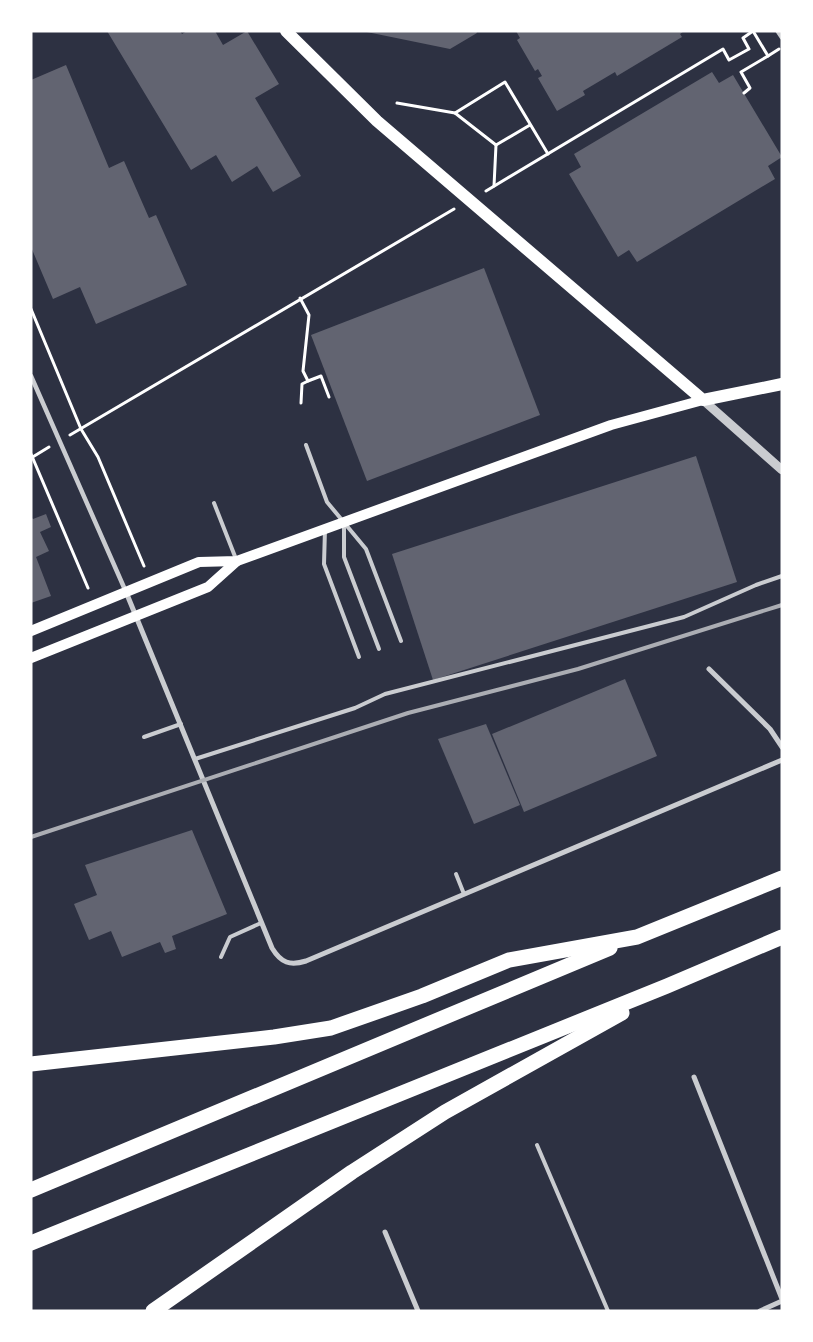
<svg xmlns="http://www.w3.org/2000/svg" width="813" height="1342" font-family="Literata,serif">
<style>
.building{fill:#626471}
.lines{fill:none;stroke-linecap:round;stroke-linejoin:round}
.path{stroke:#fff;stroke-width:3}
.service{stroke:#caccd0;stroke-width:4}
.pedestrian{stroke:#caccd0;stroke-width:4.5}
.minor{stroke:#caccd0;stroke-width:5}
.tertiary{stroke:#caccd0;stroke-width:9}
.secondary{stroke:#fff;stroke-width:10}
.primary{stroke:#fff;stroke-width:12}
.motorway{stroke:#fff;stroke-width:15}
.rail{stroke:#abadb3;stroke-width:4}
</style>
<rect width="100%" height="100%" fill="#2d3142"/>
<g class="building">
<polygon points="107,31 180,31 182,34 187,31 215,31 223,45 247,31 279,84 255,98 301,176 273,192 257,166 232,182 216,155 191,170"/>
<polygon points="362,31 476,31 477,33 450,49"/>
<polygon points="516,31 684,31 680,34 682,37 617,76 615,72 583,91 585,95 557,111 538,78 542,76 538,69 535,71 517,40 520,38"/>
<polygon points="66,65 109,168 124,161 149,218 156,215 187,285 96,324 80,287 53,299 31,247 31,80"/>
<polygon points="712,72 719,83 733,75 782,157 768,166 775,179 637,262 629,250 618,257 569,174 581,167 574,154"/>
<polygon points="484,268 540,415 367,481 311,335"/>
<polygon points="696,456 737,582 433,680 392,554"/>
<polygon points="46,514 51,527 40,532 49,551 36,557 51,596 31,603 31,517 33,519"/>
<polygon points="625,679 657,756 524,812 492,734"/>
<polygon points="486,724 520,805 474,824 438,739"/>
<polygon points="192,830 227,914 172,936 176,949 165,953 160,942 122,957 111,931 89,940 74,904 97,895 85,865"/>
</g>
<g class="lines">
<g class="path">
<polyline points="744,93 750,88 741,72 768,56"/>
<polyline points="397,103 455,113 505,82 548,154"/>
<polyline points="455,113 496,145 530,125"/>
<polyline points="494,186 496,145"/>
<polyline points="486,191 723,49 729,60 749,49 743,38 753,31 768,56 779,49"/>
<polyline points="300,298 309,315 303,371 308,381 321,376 329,397"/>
<polyline points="31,309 81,429 98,457 144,566"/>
<polyline points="301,403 302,384 308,381"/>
<polyline points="70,435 454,209"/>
<polyline points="31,454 88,588"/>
<polyline points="31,458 49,447"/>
</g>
<g class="service">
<polyline points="306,445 327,502 366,549 401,641"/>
<polyline points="214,503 236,559"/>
<polyline points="344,523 344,557 379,649"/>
<polyline points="325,529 324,564 359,657"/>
<polyline points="144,737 181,724"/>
<polyline points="195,759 355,708 385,694 684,617 756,585 782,576"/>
<polyline points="456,874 464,894"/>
<polyline points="221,957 230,937 261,923"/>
<polyline points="537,1145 608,1311"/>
</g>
<polyline class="pedestrian" points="31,376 126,592"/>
<g class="minor">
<polyline points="778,31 782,37"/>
<path d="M 126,592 L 272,948 C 281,963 290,966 306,961 L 782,760"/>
<polyline points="709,669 770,729 782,747"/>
<polyline points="694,1077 782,1299"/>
<polyline points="385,1232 418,1311"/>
<polyline points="760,1311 782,1301"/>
</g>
<polyline class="tertiary" points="703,400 782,470"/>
<g class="secondary">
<polyline points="31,631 199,562 237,561 611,425 703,400"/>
<polyline points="31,658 208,587 237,561"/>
</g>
<polyline class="primary" points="286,31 377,121 703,400 782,384"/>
<g class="motorway">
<polyline points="31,1064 274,1037 331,1028 422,996 509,960 637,937 782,878"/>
<polyline points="31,1190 610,948"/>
<polyline points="31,1243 667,986 782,937"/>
<polyline points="153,1311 352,1172 445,1112 622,1013"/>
</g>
<polyline class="rail" points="31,837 408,713 578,669 782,605"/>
</g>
<rect width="813" height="1342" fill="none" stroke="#ffffff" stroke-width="65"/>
</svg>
